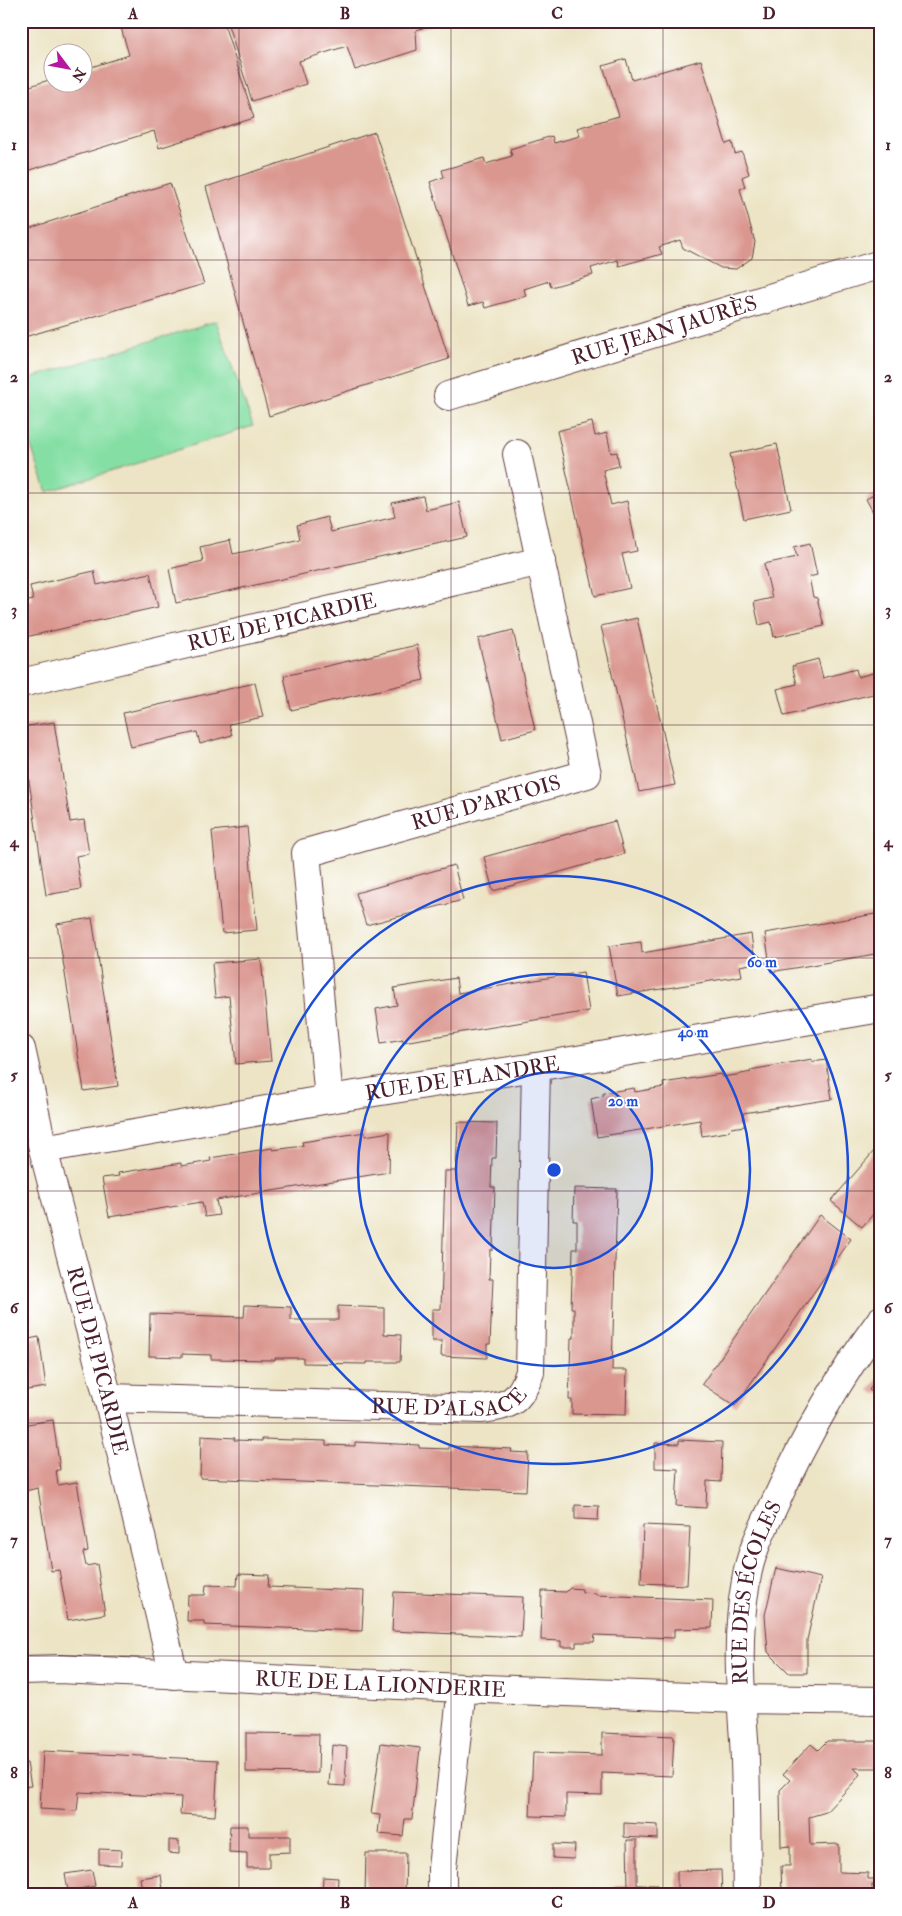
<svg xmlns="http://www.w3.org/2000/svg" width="902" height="1916" font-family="'IM FELL Double Pica',serif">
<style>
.green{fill:#85dfa4;stroke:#687f68}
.building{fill:#da9790}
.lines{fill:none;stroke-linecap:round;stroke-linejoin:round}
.minor-casing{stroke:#623d42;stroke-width:30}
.minor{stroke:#fff;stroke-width:28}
.grid{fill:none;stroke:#4a1f2b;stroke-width:1;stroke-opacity:0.55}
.ring{fill:none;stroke:#1d4ed8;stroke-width:2.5}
.labels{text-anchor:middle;stroke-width:4;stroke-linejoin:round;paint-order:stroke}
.street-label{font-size:21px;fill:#4a1f2b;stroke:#fff}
.centre{fill:#1d4ed8;stroke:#fff;stroke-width:2.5}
.ring-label{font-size:15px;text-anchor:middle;font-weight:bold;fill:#1d4ed8;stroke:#fff;stroke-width:4;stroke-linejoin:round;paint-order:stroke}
.neatline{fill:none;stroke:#4a1f2b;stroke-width:2}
.grid-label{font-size:16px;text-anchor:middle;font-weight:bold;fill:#4a1f2b}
</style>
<rect width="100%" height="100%" fill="#fff"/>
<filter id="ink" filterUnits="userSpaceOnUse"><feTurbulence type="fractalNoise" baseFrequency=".02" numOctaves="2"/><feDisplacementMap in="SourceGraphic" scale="10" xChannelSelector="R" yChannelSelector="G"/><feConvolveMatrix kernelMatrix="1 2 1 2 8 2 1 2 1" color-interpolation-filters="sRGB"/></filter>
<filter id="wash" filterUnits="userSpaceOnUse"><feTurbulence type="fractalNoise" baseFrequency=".0096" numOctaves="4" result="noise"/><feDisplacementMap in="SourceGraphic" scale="20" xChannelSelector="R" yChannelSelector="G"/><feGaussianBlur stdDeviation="1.12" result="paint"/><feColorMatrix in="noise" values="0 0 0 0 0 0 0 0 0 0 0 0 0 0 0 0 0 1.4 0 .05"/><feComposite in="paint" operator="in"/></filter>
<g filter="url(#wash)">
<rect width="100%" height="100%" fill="#ece4c4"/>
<polygon class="green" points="216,321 253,426 47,492 21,418 21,381"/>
<g id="blocks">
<g class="building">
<polygon points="119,21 223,21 254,118 159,148 154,131 21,173 21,89 52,79 52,82 82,82 82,70 129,55"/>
<polygon points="231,21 442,21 442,22 416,30 417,50 355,70 347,46 299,61 306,84 252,101 227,22"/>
<polygon points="626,59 632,80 701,60 726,144 732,142 735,154 742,152 749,174 742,177 745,187 740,189 755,242 752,258 736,269 721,268 683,248 680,240 659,247 662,254 619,266 618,260 591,268 593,275 551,287 549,281 524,289 526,296 485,308 483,302 468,306 430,182 444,177 442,170 484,158 486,164 512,156 510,149 552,136 554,143 580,136 577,128 619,116 603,66"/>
<polygon points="375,132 449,359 269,416 206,187"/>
<polygon points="170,183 204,284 21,338 21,231"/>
<polygon points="592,422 595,436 607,433 611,453 617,452 619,466 603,470 611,505 627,501 637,551 622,554 630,588 595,596 557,431"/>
<polygon points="777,444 791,509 744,519 730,454"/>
<polygon points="881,491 881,527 866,499"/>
<polygon points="423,496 426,510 459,502 467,537 176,603 169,569 203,561 200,547 230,540 233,554 267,547 300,539 297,525 327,517 331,532 395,517 392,503"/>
<polygon points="810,543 817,575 809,577 813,597 817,598 824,626 774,637 771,622 759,625 754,602 772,598 764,564 797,557 794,547"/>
<polygon points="94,571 97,585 150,573 158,607 21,638 21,603 33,600 30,586"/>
<polygon points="637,618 675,785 639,792 601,626"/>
<polygon points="513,630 535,730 502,739 478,639"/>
<polygon points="417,645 424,680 291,710 284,676"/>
<polygon points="818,659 823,678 856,669 858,677 880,671 881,692 784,716 777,689 797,684 792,666"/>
<polygon points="255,683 263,717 229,724 232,735 200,744 197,732 131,747 123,713"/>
<polygon points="54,722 70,822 84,820 89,854 76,856 81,889 46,895 21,727"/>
<polygon points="615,821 624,854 493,891 484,857"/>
<polygon points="247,827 257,930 222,933 212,831"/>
<polygon points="454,865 463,900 366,925 356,893"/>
<polygon points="881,913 881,953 771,972 765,933"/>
<polygon points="92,918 118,1086 84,1091 57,924"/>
<polygon points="751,934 755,963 740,966 742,976 618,996 609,946 641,942 642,953"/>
<polygon points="261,959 271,1061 236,1064 229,996 215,998 212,963"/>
<polygon points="583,972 589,1011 403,1042 403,1039 381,1043 376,1009 397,1005 394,988 456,978 458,993"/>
<polygon points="812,1059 812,1062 826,1060 832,1099 743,1113 745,1126 731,1128 727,1132 702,1136 700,1120 597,1137 591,1099 603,1096 603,1093 634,1088 635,1092 664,1087 663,1083 721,1074 722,1077 736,1075 751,1072 750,1070"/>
<polygon points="458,1122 497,1123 496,1158 492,1158 491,1187 495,1187 493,1250 490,1250 489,1279 493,1279 490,1344 487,1344 487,1358 441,1356 442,1341 432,1341 432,1309 441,1309 445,1171 456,1171"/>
<polygon points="365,1132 365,1136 390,1132 389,1172 216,1200 219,1215 205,1217 202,1202 109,1217 102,1178 119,1176 118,1173 181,1163 181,1166 211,1161 210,1158 272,1148 273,1150 303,1146 302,1142"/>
<polygon points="881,1143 881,1205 862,1227 831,1201"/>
<polygon points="574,1188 617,1189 612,1370 627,1370 626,1415 572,1414 572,1400 569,1400 571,1338 574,1338 574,1308 571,1308 573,1249 577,1249 577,1221 573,1221"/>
<polygon points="820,1215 851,1239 735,1406 702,1384"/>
<polygon points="21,1272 30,1323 27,1324 29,1339 39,1337 46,1387 21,1391"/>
<polygon points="245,1305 291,1307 291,1320 338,1320 338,1306 384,1308 384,1334 401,1335 400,1362 367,1362 367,1364 303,1363 303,1358 275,1358 275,1360 211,1359 211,1355 182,1354 182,1357 149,1356 150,1314 244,1317"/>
<polygon points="881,1374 881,1394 875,1394 869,1390"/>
<polygon points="53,1420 60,1470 56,1470 58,1485 77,1482 88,1551 83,1552 86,1566 97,1564 105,1614 68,1620 59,1570 51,1571 38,1488 25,1491 21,1467 21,1425"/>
<polygon points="201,1436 235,1438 234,1440 262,1441 262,1439 326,1441 326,1445 355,1446 355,1442 419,1445 419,1448 449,1449 449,1446 512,1449 511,1452 528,1453 526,1491 200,1478"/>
<polygon points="679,1440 722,1442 721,1482 707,1481 706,1508 676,1506 678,1469 655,1468 655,1443 679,1444"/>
<polygon points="575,1505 599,1506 598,1520 575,1519"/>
<polygon points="643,1525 690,1527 687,1585 641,1583"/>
<polygon points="776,1568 821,1578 807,1640 807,1673 789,1673 768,1652 765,1615"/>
<polygon points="238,1574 269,1575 268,1587 364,1591 362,1631 204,1625 204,1621 187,1621 188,1595 205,1595 206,1585 237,1586"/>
<polygon points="570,1588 582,1589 582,1592 596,1593 596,1595 713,1600 712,1628 674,1629 674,1638 595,1635 594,1642 576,1642 576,1647 561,1647 561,1641 541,1640 542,1591 566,1592"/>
<polygon points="394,1592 523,1597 521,1637 392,1631"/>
<polygon points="246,1733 319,1734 318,1773 246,1772"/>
<polygon points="602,1733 674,1736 672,1776 602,1773 602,1795 566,1794 566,1817 530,1816 533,1753 602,1755"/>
<polygon points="827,1741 881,1741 881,1775 878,1775 878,1768 854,1768 860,1774 855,1781 826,1812 809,1817 810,1845 839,1844 839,1872 868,1873 868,1879 881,1879 881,1885 872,1885 872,1895 782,1895 781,1866 790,1866 790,1846 781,1847 780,1790 790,1780 783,1774 811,1744 818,1750"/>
<polygon points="381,1743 420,1748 412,1819 405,1819 403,1836 378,1834 380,1815 371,1814"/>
<polygon points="332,1745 347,1747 345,1786 329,1785"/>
<polygon points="43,1751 218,1760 215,1816 180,1814 181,1797 79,1792 77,1811 40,1809"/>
<polygon points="21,1763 27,1763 31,1786 21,1787"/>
<polygon points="624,1823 658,1825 658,1839 624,1837"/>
<polygon points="230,1826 248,1826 248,1836 290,1836 290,1852 269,1853 269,1868 247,1868 247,1853 229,1852"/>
<polygon points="169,1840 179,1841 179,1854 169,1853"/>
<polygon points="627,1840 637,1840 637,1885 657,1885 657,1895 615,1895 615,1885 628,1885"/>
<polygon points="553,1844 575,1845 574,1859 553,1858"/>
<polygon points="99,1849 122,1850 121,1865 99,1864"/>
<polygon points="366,1853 406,1853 405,1895 365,1895"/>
<polygon points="92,1870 95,1886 68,1891 65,1874"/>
<polygon points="721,1870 722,1895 677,1895 677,1871"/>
<polygon points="161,1875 163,1890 143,1894 140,1878"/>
<polygon points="323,1877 338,1878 337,1895 322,1895"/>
</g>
</g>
</g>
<g filter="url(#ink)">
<use href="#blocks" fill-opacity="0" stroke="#623d42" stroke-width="1"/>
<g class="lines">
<g class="minor-casing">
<g id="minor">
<path id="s1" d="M 448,396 L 881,264"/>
<path id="s2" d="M 21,683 L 541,561"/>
<path id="s3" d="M 21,1049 L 43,1149 L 108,1398 L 174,1675"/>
<path id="s4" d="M 329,1099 L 306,853 L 587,774 L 517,454"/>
<path id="s5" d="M 43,1149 L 329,1099 L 536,1067 L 881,1008"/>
<path id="s6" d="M 108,1398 L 481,1409 C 511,1406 520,1401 530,1372 L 536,1067"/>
<path id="s7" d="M 21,1670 L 59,1669 L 462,1688 L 740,1699 L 881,1701"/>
<polyline points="442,1895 442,1868 462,1688"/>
<path id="s8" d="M 747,1895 C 746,1843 747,1791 744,1739 C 740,1686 736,1635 746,1581 C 750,1553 763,1528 775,1503 C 804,1439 839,1377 881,1320"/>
</g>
</g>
<use href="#minor" class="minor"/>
</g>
</g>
<path class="grid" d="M 239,21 L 239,1895M 451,21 L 451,1895M 663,21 L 663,1895M 21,260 L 881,260M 21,493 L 881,493M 21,725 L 881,725M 21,958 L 881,958M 21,1191 L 881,1191M 21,1423 L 881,1423M 21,1656 L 881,1656"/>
<circle cx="554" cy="1170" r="98" fill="#1d4ed8" fill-opacity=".12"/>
<g class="ring">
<circle cx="554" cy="1170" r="98"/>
<circle cx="554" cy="1170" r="196"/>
<circle cx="554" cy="1170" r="294"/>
</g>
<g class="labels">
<g class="street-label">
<text dy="7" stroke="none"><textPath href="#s1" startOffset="226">RUE JEAN JAURÈS</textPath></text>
<text dy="7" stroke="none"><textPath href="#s2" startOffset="268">RUE DE PICARDIE</textPath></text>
<text dy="7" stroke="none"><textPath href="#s4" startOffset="434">RUE D'ARTOIS</textPath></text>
<text dy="7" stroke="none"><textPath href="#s5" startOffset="425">RUE DE FLANDRE</textPath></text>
<text dy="7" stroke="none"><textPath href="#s3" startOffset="321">RUE DE PICARDIE</textPath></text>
<text dy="7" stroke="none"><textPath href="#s6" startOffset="342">RUE D'ALSACE</textPath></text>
<text dy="7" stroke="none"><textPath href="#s8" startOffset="305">RUE DES ÉCOLES</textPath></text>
<text dy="7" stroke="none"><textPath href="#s7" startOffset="360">RUE DE LA LIONDERIE</textPath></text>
</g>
</g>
<circle cx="554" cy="1170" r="8" class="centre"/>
<g class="ring-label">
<text x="762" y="967">60 m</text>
<text x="693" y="1037">40 m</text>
<text x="623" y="1106">20 m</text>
</g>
<rect width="902" height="1916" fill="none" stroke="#fff" stroke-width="55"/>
<g transform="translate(68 68) rotate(122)"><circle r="24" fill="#ffffff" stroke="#b7a5aa"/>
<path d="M0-4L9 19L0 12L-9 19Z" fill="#b5179e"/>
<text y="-8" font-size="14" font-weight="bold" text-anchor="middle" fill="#4a1f2b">N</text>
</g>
<rect x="28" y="28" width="846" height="1860" class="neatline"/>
<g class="grid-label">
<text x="133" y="19">A</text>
<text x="345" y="19">B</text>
<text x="557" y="19">C</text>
<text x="769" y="19">D</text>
<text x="14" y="150">1</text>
<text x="888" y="150">1</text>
<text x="14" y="382">2</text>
<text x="888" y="382">2</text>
<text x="14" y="615">3</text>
<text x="888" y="615">3</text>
<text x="14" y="847">4</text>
<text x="888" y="847">4</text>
<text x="14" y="1080">5</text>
<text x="888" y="1080">5</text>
<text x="14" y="1313">6</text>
<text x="888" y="1313">6</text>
<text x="14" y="1545">7</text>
<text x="888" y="1545">7</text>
<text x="14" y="1778">8</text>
<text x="888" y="1778">8</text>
<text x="133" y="1908">A</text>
<text x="345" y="1908">B</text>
<text x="557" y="1908">C</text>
<text x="769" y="1908">D</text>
</g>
</svg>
